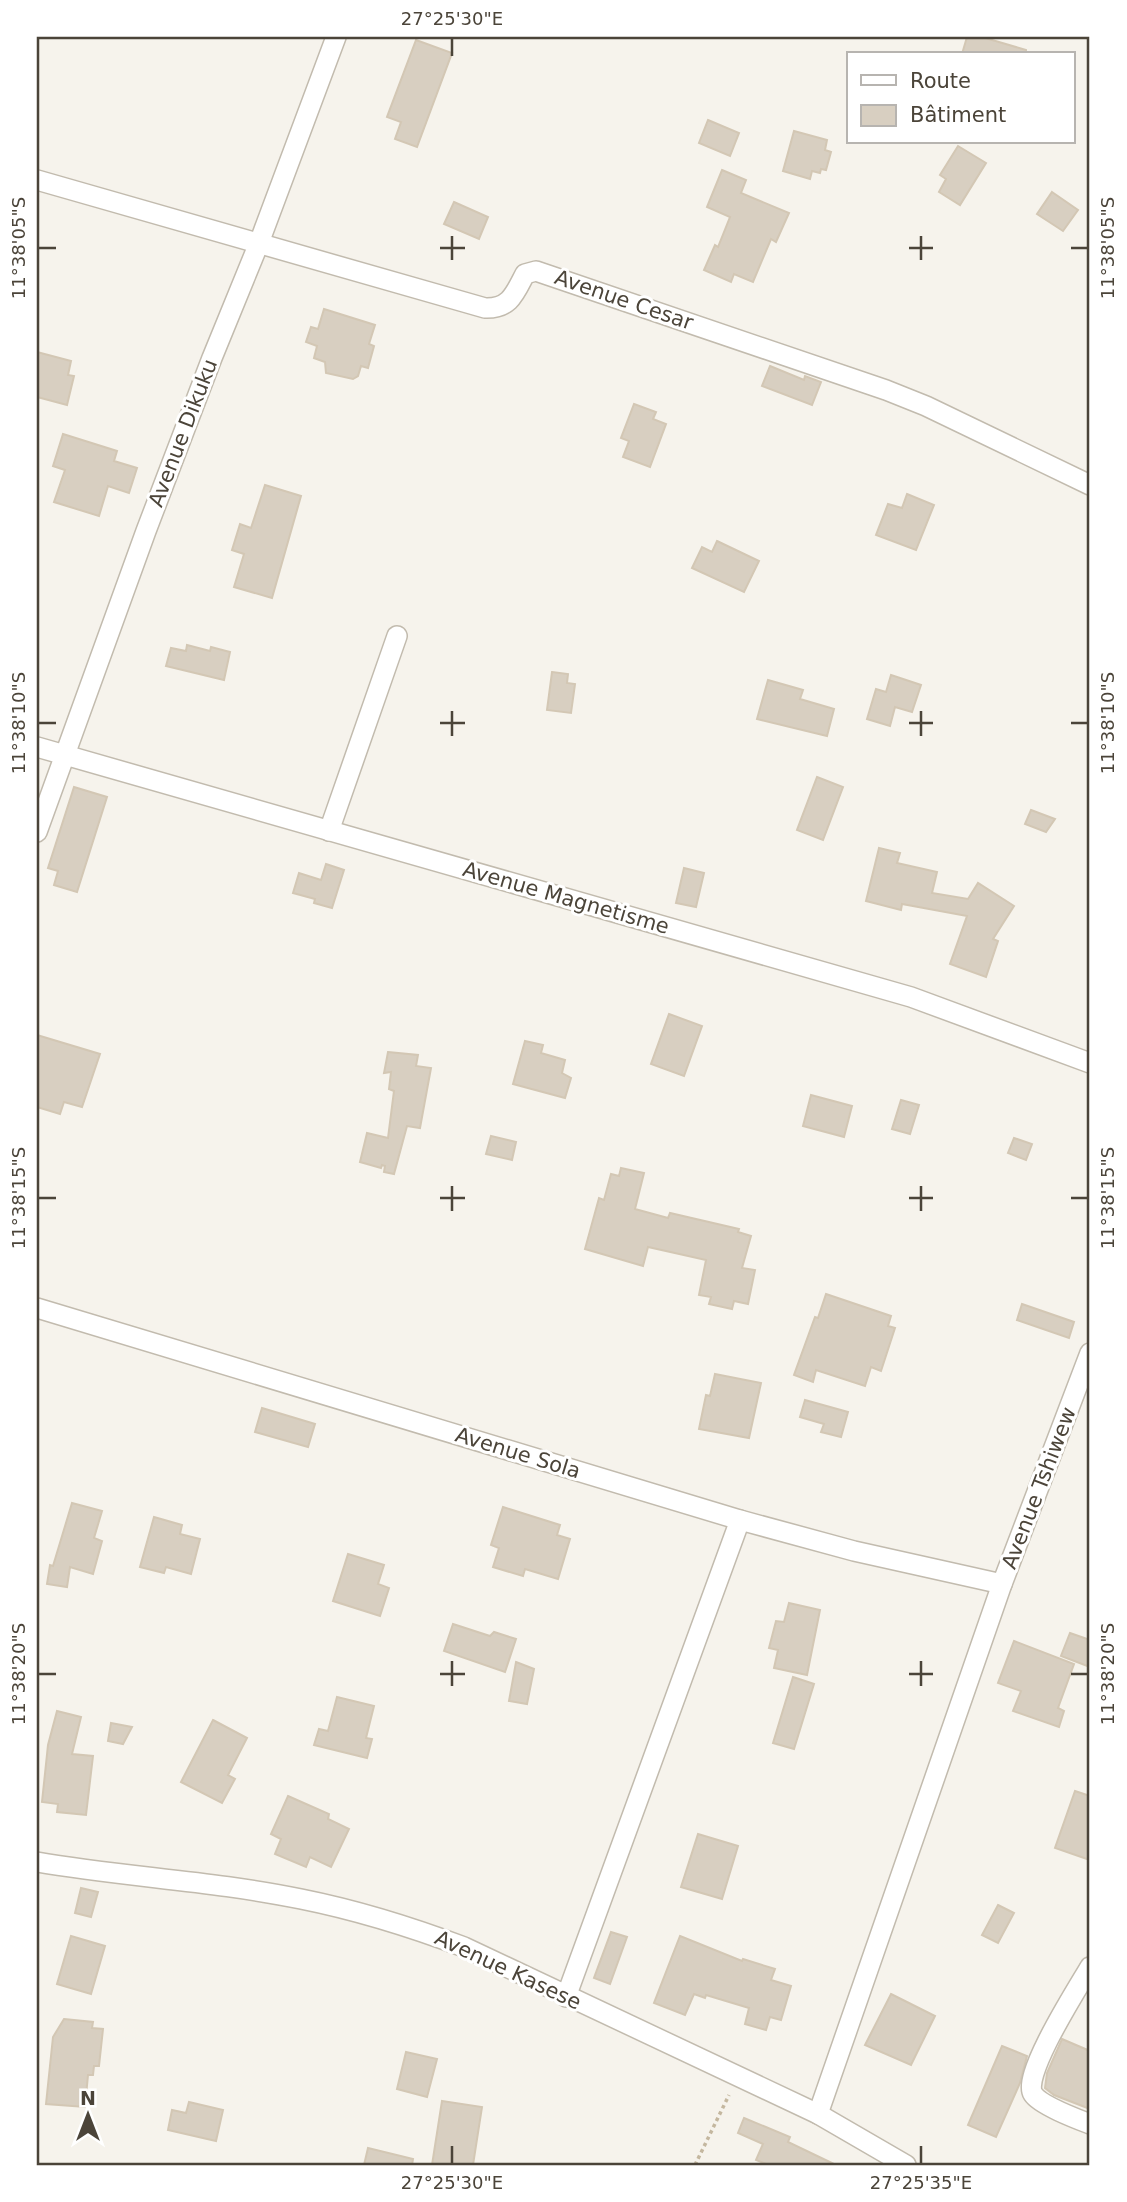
<svg xmlns="http://www.w3.org/2000/svg" width="1127" height="2202" font-family="'DejaVu Sans',sans-serif">
<style>
.building{fill:#d8cfc1;stroke:#d3c7b4;stroke-width:2}
.lines{fill:none;stroke-linecap:round;stroke-linejoin:round}
.street-casing{stroke:#c2bbae;stroke-width:22}
.path{stroke:#c4b79f;stroke-width:3.5;stroke-dasharray:3.5 3.5;stroke-linecap:butt}
.street{stroke:#fff;stroke-width:19}
.ticks{fill:none;stroke:#4b4439;stroke-width:2.5}
.labels{text-anchor:middle;stroke-width:6;stroke-linejoin:round;paint-order:stroke}
.street-label{font-size:21px;fill:#4b4439;stroke:#fff}
.neatline{fill:none;stroke:#4b4439;stroke-width:2.5}
.ticks-label{font-size:18px;text-anchor:middle;fill:#4b4439}
</style>
<rect width="100%" height="100%" fill="#f6f3ec"/>
<g class="building">
<polygon points="967,37 982,37 1026,50 1026,54 962,54"/>
<polygon points="416,40 452,53 417,147 395,139 401,122 387,117"/>
<polygon points="708,120 739,133 730,156 699,143"/>
<polygon points="794,131 827,140 825,150 831,152 826,170 821,169 820,173 812,171 810,179 783,171"/>
<polygon points="958,146 986,163 960,205 939,192 946,179 940,175"/>
<polygon points="722,170 746,180 741,193 789,213 776,242 771,239 753,282 734,274 731,282 704,270 715,245 718,247 730,217 707,207"/>
<polygon points="1052,192 1078,210 1063,231 1037,214"/>
<polygon points="454,202 488,217 479,239 444,224"/>
<polygon points="324,309 375,325 369,344 374,346 368,368 361,366 358,376 353,379 326,373 325,362 314,358 317,346 306,342 311,327 318,329"/>
<polygon points="37,352 71,361 68,375 74,376 67,405 37,397"/>
<polygon points="770,366 804,380 805,376 821,382 812,405 762,386"/>
<polygon points="634,404 656,412 653,419 666,424 650,467 623,457 629,441 621,438"/>
<polygon points="63,434 117,451 114,461 137,468 129,493 108,486 99,516 54,502 65,470 53,466"/>
<polygon points="265,485 301,496 272,598 234,587 244,554 232,550 240,524 251,528"/>
<polygon points="907,494 934,505 916,550 876,535 888,504 902,508"/>
<polygon points="717,541 759,561 744,592 692,568 702,547 712,552"/>
<polygon points="187,645 210,651 211,647 230,652 224,680 166,666 171,648 186,651"/>
<polygon points="552,672 568,674 567,683 575,684 571,713 547,710"/>
<polygon points="891,675 921,685 912,712 895,707 890,726 867,719 876,689 886,692"/>
<polygon points="768,680 803,690 800,699 834,709 827,736 757,719"/>
<polygon points="817,777 843,787 823,840 797,830"/>
<polygon points="74,787 107,797 77,892 54,885 58,871 48,868"/>
<polygon points="1031,810 1055,819 1046,832 1025,824"/>
<polygon points="879,848 900,853 897,863 937,872 932,893 968,899 978,883 1014,906 993,939 998,941 986,977 950,964 967,916 902,904 901,910 866,901"/>
<polygon points="326,864 344,870 332,908 314,903 315,899 293,893 299,873 321,880"/>
<polygon points="684,868 704,873 696,907 676,903"/>
<polygon points="669,1014 702,1026 684,1076 651,1064"/>
<polygon points="37,1035 100,1054 82,1107 64,1102 60,1114 37,1107"/>
<polygon points="525,1041 543,1045 541,1053 565,1060 562,1073 571,1078 565,1098 513,1084"/>
<polygon points="388,1052 418,1055 416,1066 431,1068 420,1128 407,1126 394,1174 384,1172 385,1166 382,1165 381,1168 360,1162 367,1133 388,1138 394,1091 389,1089 391,1072 384,1073"/>
<polygon points="811,1095 852,1106 844,1137 803,1126"/>
<polygon points="901,1100 919,1105 910,1134 892,1129"/>
<polygon points="491,1136 516,1142 512,1160 486,1154"/>
<polygon points="1014,1138 1032,1144 1026,1160 1008,1153"/>
<polygon points="621,1168 644,1173 635,1209 668,1218 670,1213 739,1229 738,1232 751,1236 742,1268 755,1270 748,1304 734,1301 732,1309 709,1304 711,1297 699,1295 706,1260 648,1247 643,1266 585,1249 599,1198 604,1200 611,1174 619,1176"/>
<polygon points="826,1294 891,1316 888,1326 895,1328 881,1371 871,1367 865,1386 816,1370 813,1382 794,1375 815,1317 818,1318"/>
<polygon points="1022,1304 1074,1322 1069,1338 1017,1320"/>
<polygon points="715,1374 761,1383 749,1438 699,1429 706,1395 710,1396"/>
<polygon points="805,1400 848,1412 841,1437 821,1432 824,1424 800,1417"/>
<polygon points="262,1408 315,1424 308,1447 255,1432"/>
<polygon points="72,1503 102,1511 94,1538 102,1541 93,1574 70,1567 67,1587 47,1584 50,1565 53,1566"/>
<polygon points="503,1507 560,1525 557,1535 570,1539 558,1579 525,1569 523,1576 493,1567 499,1548 491,1545"/>
<polygon points="154,1517 182,1525 180,1534 200,1539 191,1574 166,1567 164,1573 140,1567"/>
<polygon points="348,1554 384,1565 378,1584 389,1588 380,1616 333,1601"/>
<polygon points="789,1603 820,1610 807,1675 774,1668 778,1650 769,1648 776,1621 784,1622"/>
<polygon points="453,1624 490,1636 494,1632 516,1639 505,1672 444,1651"/>
<polygon points="1070,1633 1090,1640 1090,1667 1061,1656"/>
<polygon points="1014,1641 1074,1664 1058,1708 1064,1711 1059,1727 1013,1711 1021,1691 998,1683"/>
<polygon points="516,1662 534,1669 527,1704 509,1701"/>
<polygon points="793,1677 814,1684 794,1749 773,1743"/>
<polygon points="337,1697 374,1706 366,1738 372,1739 367,1758 314,1745 319,1729 328,1731"/>
<polygon points="57,1711 81,1717 72,1754 93,1756 86,1815 57,1812 58,1804 42,1802 48,1745"/>
<polygon points="213,1720 247,1738 228,1775 235,1779 222,1803 181,1782"/>
<polygon points="111,1723 132,1727 123,1744 108,1741"/>
<polygon points="1075,1791 1090,1796 1090,1860 1055,1848"/>
<polygon points="288,1796 329,1814 328,1819 349,1829 331,1867 310,1857 306,1867 275,1854 281,1839 271,1834"/>
<polygon points="698,1834 738,1846 722,1899 681,1887"/>
<polygon points="81,1888 98,1892 91,1917 75,1913"/>
<polygon points="998,1905 1014,1913 998,1943 982,1935"/>
<polygon points="611,1932 627,1937 610,1984 594,1978"/>
<polygon points="71,1936 105,1946 91,1994 57,1984"/>
<polygon points="680,1936 742,1961 743,1959 775,1969 771,1980 791,1986 781,2020 770,2017 766,2030 745,2024 749,2008 706,1995 705,1998 694,1994 685,2015 654,2003"/>
<polygon points="891,1994 935,2016 911,2065 865,2045"/>
<polygon points="64,2019 93,2022 92,2028 103,2029 99,2066 94,2066 93,2075 88,2075 85,2107 46,2104 53,2037"/>
<polygon points="1062,2039 1090,2051 1090,2109 1054,2095 1045,2088 1047,2073"/>
<polygon points="1002,2046 1027,2056 1020,2083 996,2137 968,2125"/>
<polygon points="406,2052 437,2059 427,2097 397,2089"/>
<polygon points="442,2101 482,2107 473,2165 432,2165"/>
<polygon points="189,2102 223,2110 216,2141 168,2130 172,2110 186,2113"/>
<polygon points="744,2118 790,2137 788,2142 836,2165 769,2165 756,2160 763,2144 738,2133"/>
<polygon points="368,2148 413,2159 412,2165 364,2165"/>
</g>
<g class="lines">
<g class="street-casing">
<g id="street">
<path d="M 37,180 L 485,308 C 510,309 515,293 525,274 L 536,271 L 886,390 L 926,406 L 1090,485"/>
<polyline points="37,747 911,997 1090,1063"/>
<polyline points="329,831 397,636"/>
<polyline points="37,832 146,531 212,358 259,243 336,37"/>
<polyline points="37,1308 740,1520 854,1551 1002,1584"/>
<path d="M 37,1862 C 124,1877 214,1881 301,1899 C 356,1910 411,1927 464,1947 L 818,2114 L 906,2165"/>
<path d="M 1090,1967 C 1079,1986 1021,2076 1033,2094 C 1040,2105 1077,2119 1090,2124"/>
<polyline points="566,1997 740,1520"/>
<polyline points="818,2114 1002,1584 1090,1353"/>
</g>
</g>
<polyline class="path" points="695,2165 729,2095"/>
<use href="#street" class="street"/>
</g>
<path class="ticks" d="M 452,38 L 452,56M 452,236 L 452,260M 921,236 L 921,260M 38,248 L 56,248M 440,248 L 465,248M 909,248 L 933,248M 1071,248 L 1088,248M 452,711 L 452,736M 921,711 L 921,736M 38,723 L 56,723M 440,723 L 465,723M 909,723 L 933,723M 1071,723 L 1088,723M 452,1186 L 452,1211M 921,1186 L 921,1211M 38,1198 L 56,1198M 440,1198 L 465,1198M 909,1198 L 933,1198M 1071,1198 L 1088,1198M 452,1661 L 452,1686M 921,1661 L 921,1686M 38,1674 L 56,1674M 440,1674 L 465,1674M 909,1674 L 933,1674M 1071,1674 L 1088,1674M 452,2146 L 452,2164M 921,2146 L 921,2164"/>
<g class="labels">
<g class="street-label">
<text transform="translate(624 300) rotate(19)" y="7">Avenue Cesar</text>
<text transform="translate(183 433) rotate(-69)" y="7">Avenue Dikuku</text>
<text transform="translate(566 898) rotate(16)" y="7">Avenue Magnetisme</text>
<text transform="translate(518 1453) rotate(17)" y="7">Avenue Sola</text>
<text transform="translate(1039 1488) rotate(-69)" y="7">Avenue Tshiwew</text>
<text transform="translate(508 1970) rotate(25)" y="7">Avenue Kasese</text>
</g>
</g>
<rect width="1127" height="2202" fill="none" stroke="#ffffff" stroke-width="77"/>
<rect x="847" y="52" width="228" height="91" fill="#ffffff" stroke="#b7b4b0" stroke-width="2"/>
<rect x="861" y="75" width="35" height="10" fill="#ffffff" stroke="#b7b4b0" stroke-width="2"/>
<text x="910" y="88" font-size="21" fill="#4b4439">Route</text>
<rect x="861" y="105" width="35" height="21" fill="#d8cfc1" stroke="#b7b4b0" stroke-width="2"/>
<text x="910" y="122" font-size="21" fill="#4b4439">Bâtiment</text>
<g transform="translate(88 2115)" stroke="#ffffff" stroke-width="5" paint-order="stroke">
<path d="M0-5L12 26L0 18L-12 26Z" fill="#4b4439"/>
<text y="-10" font-size="19" font-weight="bold" text-anchor="middle" fill="#4b4439">N</text>
</g>
<rect x="38" y="38" width="1050" height="2126" class="neatline"/>
<g class="ticks-label">
<text x="452" y="25">27°25'30"E</text>
<text transform="translate(19 248) rotate(-90)" y="6">11°38'05"S</text>
<text transform="translate(1108 248) rotate(-90)" y="6">11°38'05"S</text>
<text transform="translate(19 723) rotate(-90)" y="6">11°38'10"S</text>
<text transform="translate(1108 723) rotate(-90)" y="6">11°38'10"S</text>
<text transform="translate(19 1198) rotate(-90)" y="6">11°38'15"S</text>
<text transform="translate(1108 1198) rotate(-90)" y="6">11°38'15"S</text>
<text transform="translate(19 1674) rotate(-90)" y="6">11°38'20"S</text>
<text transform="translate(1108 1674) rotate(-90)" y="6">11°38'20"S</text>
<text x="452" y="2189">27°25'30"E</text>
<text x="921" y="2189">27°25'35"E</text>
</g>
</svg>
